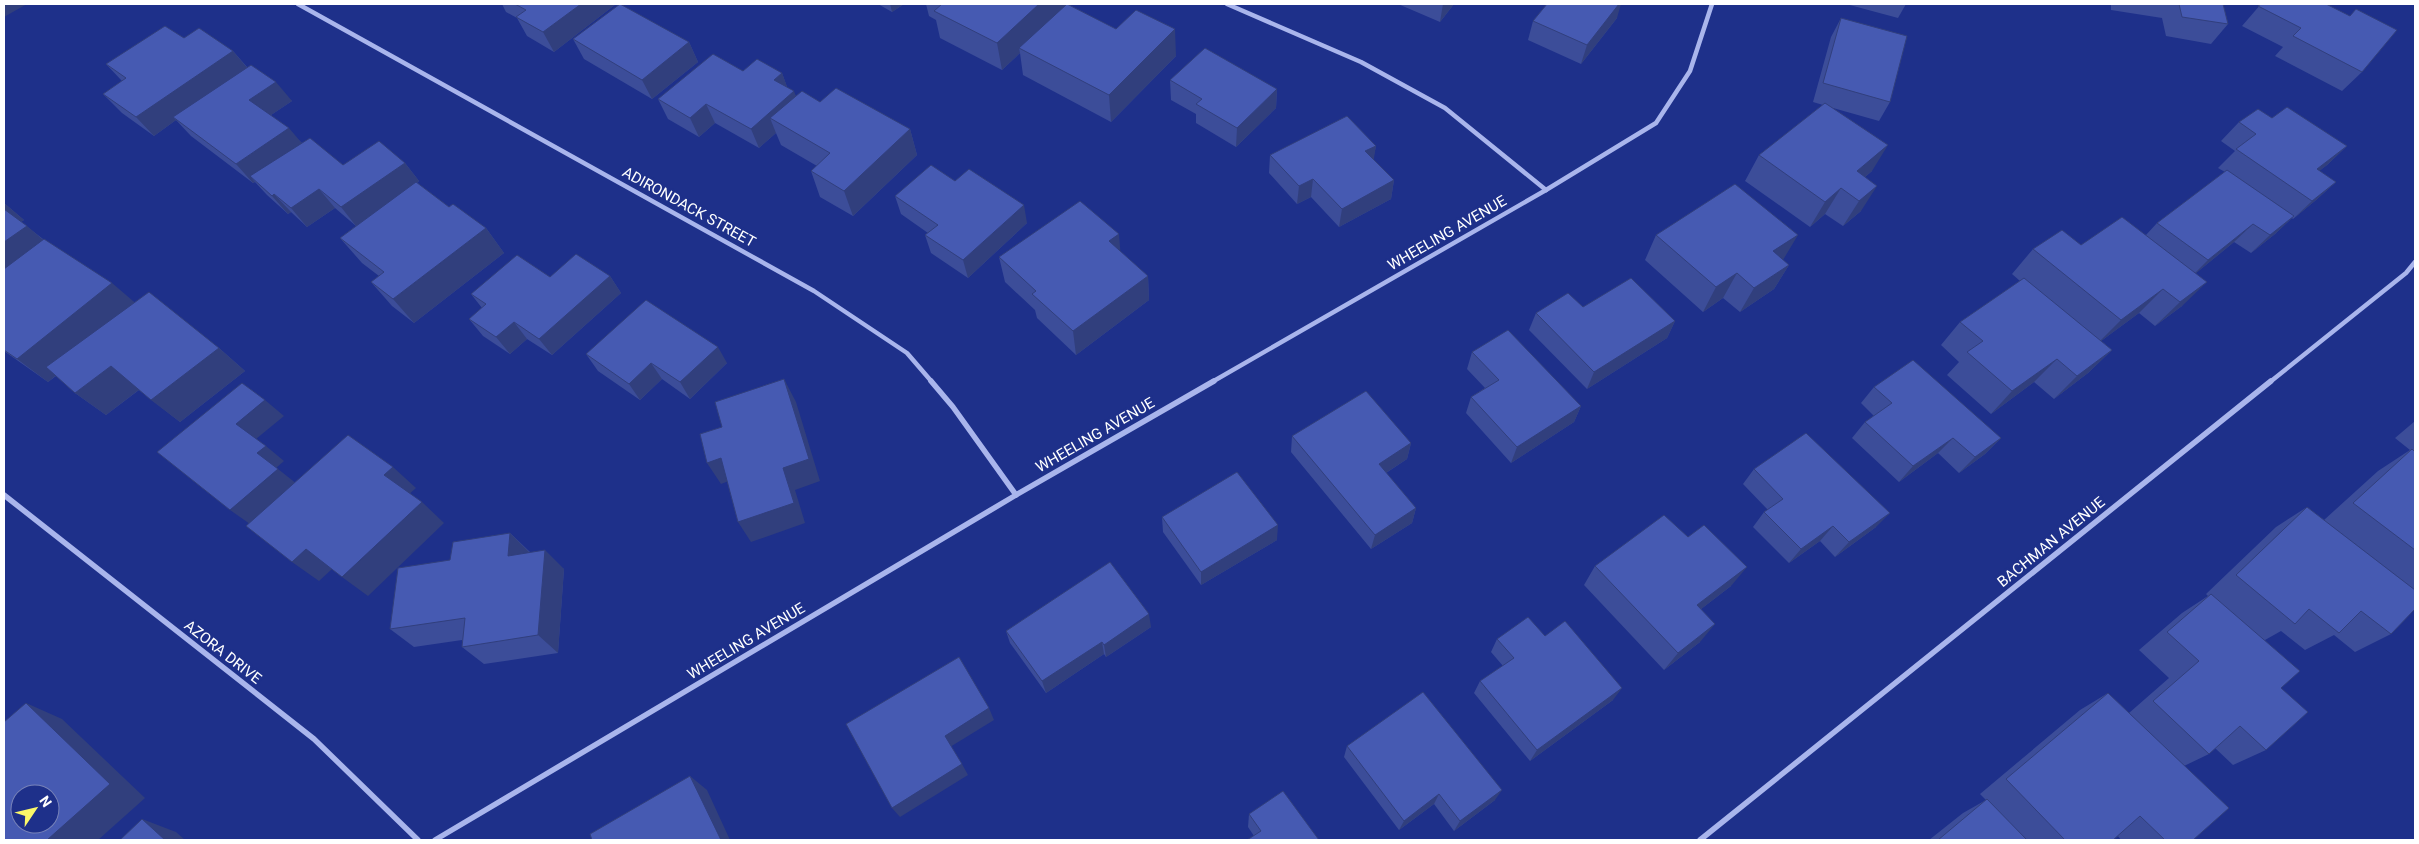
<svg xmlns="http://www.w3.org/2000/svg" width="2419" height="844" font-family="Roboto,sans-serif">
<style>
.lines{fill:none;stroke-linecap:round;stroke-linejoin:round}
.minor-far1{stroke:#a9b5ec;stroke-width:4.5}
.minor{stroke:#a9b5ec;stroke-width:5.5}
.wall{fill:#3c4d99}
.shaded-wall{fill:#313f7d}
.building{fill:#465ab2;stroke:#313f7d;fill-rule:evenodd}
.labels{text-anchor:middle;stroke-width:5;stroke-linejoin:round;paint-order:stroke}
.street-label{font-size:15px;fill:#fff;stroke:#1e308a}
</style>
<rect width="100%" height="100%" fill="#1e308a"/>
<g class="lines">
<g class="minor-far1">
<polyline points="298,4 814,291 907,353 932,382"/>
<polyline points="1227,4 1361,62 1445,108 1546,190"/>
<polyline points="1212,382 1546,190 1656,123 1690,71 1712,4"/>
<polyline points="2270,382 2406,273 2415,262"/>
</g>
<g class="minor">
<polyline points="931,381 953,407 1016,495"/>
<polyline points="4,495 314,739 418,840"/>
<polyline points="435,840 1016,495 1214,381"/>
<polyline points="1700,840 2271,381"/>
</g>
</g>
<g class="wall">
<polygon points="502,4 616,4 554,52 527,36 517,18 506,12"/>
<polygon points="878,4 904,4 892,12"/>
<polygon points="926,4 1067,4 1116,29 1176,56 1111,122 1023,75 1020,53 1002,70 940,38 936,20 929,16"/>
<polygon points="1398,4 1454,4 1440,22"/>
<polygon points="1846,4 1906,4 1898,18"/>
<polygon points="2111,4 2223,4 2228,24 2211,44 2166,36 2162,18 2111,10"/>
<polygon points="2261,4 2326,4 2362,72 2342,91 2275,56 2283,47 2242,26"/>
<polygon points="1617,18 1581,64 1528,40 1533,21"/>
<polygon points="1841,18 1890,102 1879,121 1833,108 1872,171 1865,177 1861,211 1843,226 1825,214 1810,227 1745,181 1759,155 1823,105 1813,102 1831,37"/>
<polygon points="184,38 233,51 247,67 292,101 271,115 302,143 343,165 405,163 419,181 417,183 449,207 486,228 504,253 414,323 392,306 371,282 379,276 362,263 340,238 372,214 356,226 335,208 307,227 291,212 288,214 267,195 255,182 253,183 191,136 176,120 154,136 122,113 103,94 122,81 106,64"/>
<polygon points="573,39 689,42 698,62 652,99 584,59"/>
<polygon points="743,71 782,73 787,87 796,96 820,102 910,129 917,155 853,216 820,197 811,171 817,166 781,145 776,133 759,148 715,123 699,137 668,119 658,99"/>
<polygon points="1170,80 1277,89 1276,108 1236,147 1196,123 1196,114 1171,100"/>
<polygon points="2272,118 2347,146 2327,165 2319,171 2336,182 2316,200 2293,219 2292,218 2275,234 2251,253 2234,242 2196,273 2182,306 2155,326 2139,313 2101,341 2112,350 2088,373 2054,399 2034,382 1991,414 1947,375 1959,362 1941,345 1960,322 2020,281 2012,274 2033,249 2081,245 2146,235 2157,223 2225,172 2218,168 2235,151 2221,141 2239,122"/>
<polygon points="1376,146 1373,159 1394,180 1391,199 1339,227 1311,197 1297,204 1269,173 1270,155"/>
<polygon points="955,181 1027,223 968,278 931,253 925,235 928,233 901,214 895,196"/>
<polygon points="4,203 24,220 21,222 43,239 135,303 219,348 245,371 180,422 139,390 106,415 75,393 56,376 48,382 4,351"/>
<polygon points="1656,235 1783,260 1789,265 1774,289 1740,312 1723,298 1703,312 1645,260"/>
<polygon points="1121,252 1148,276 1149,300 1076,355 1037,318 1035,310 1005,282 999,257"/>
<polygon points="610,276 621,293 552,355 527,339 510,354 483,336 469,319 482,308 471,294 550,277"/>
<polygon points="1583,307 1675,321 1667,338 1587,389 1529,330 1536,313"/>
<polygon points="1472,352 1581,406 1574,422 1511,463 1466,413 1471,397 1485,388 1467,369"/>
<polygon points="586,354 727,363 690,399 662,379 640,400 598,371"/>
<polygon points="1874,387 2001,438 1985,454 1959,473 1938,453 1899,482 1852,438 1865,422 1874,416 1861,403"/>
<polygon points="2415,421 2415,609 2391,634 2355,652 2334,635 2305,650 2281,631 2265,640 2281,688 2266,750 2233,765 2215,748 2209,754 2184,766 2193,840 2121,840 2118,836 2113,840 1929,840 1963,813 1986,800 1980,794 2080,710 2108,693 2129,713 2169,678 2139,650 2182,613 2208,596 2206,594 2276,527 2307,507 2324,520 2378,471 2410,450 2395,438"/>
<polygon points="1292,436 1411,443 1407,459 1386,473 1416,508 1412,523 1371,549 1291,452"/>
<polygon points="1754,469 1876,527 1835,557 1820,541 1789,563 1753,527 1764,512 1768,510 1743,484"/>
<polygon points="1162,517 1277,540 1201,585 1163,532"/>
<polygon points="510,533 530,552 564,569 558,653 484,664 462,647 462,640 414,647 390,629 450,560"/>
<polygon points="1595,566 1731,586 1701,609 1700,642 1664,670 1584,585"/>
<polygon points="1151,627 1106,657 1104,654 1046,693 1010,643 1006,631"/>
<polygon points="1545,636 1613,700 1530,761 1474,693 1480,681 1503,666 1491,652 1497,639"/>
<polygon points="1347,746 1495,800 1454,831 1434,804 1399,830 1344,757"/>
<polygon points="1249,814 1319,840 1254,836 1248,827"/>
</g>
<g class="shaded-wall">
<polygon points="4,4 27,4 4,17"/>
<polygon points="581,4 616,4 554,52 543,32"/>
<polygon points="890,4 904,4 892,12"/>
<polygon points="1039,4 1067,4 1067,7 1019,48 1020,53 1002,70 997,43"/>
<polygon points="1443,4 1454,4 1440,22"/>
<polygon points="1619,4 1621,4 1617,18 1581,64 1587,45"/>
<polygon points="1175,29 1176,56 1111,122 1109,95"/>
<polygon points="689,42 698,62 652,99 642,80"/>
<polygon points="233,51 249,70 173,117 176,120 154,136 136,117"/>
<polygon points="782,73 789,92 774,80"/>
<polygon points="276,82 292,101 265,119 249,100"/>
<polygon points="1277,89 1276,108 1236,147 1237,128"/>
<polygon points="794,91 801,110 770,118 776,133 759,148 751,129"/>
<polygon points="706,104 715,123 699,137 690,118"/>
<polygon points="289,128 305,147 250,176 255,182 253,183 236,164"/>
<polygon points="910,129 917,155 853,216 844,191"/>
<polygon points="1888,145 1872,171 1847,192 1857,171"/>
<polygon points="1376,146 1373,164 1365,151"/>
<polygon points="2347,146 2327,165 2298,188 2317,169"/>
<polygon points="405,163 419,181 356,226 341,207"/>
<polygon points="1313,179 1311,197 1297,204 1299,186"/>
<polygon points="1394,180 1391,199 1339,227 1342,209"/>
<polygon points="2336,182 2316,200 2293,219 2312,201"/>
<polygon points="1877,186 1861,211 1843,226 1859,201"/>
<polygon points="1841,188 1825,214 1810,227 1825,202"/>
<polygon points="319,189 335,208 307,227 291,208"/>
<polygon points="274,194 291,212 288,214 272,196"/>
<polygon points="4,203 24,220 19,223 4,210"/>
<polygon points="1024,205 1027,223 968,278 963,260"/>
<polygon points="2294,216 2275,234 2251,253 2270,235"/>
<polygon points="2253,224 2234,242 2190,278 2208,260"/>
<polygon points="27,226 48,244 4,276 4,242"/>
<polygon points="486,228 504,253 414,323 393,299"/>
<polygon points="1119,234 1121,259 1109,241"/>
<polygon points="1798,235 1783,260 1773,251"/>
<polygon points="1789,265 1774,289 1740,312 1754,288"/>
<polygon points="1737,273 1723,298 1703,312 1716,287"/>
<polygon points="610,276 621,293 552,355 539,339"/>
<polygon points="1148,276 1149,300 1076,355 1073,331"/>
<polygon points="2207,282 2182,306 2155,326 2180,302"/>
<polygon points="112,283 140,307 48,382 17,359"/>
<polygon points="2163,289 2139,313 2097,344 2121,320"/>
<polygon points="1675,321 1667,338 1587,389 1594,372"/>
<polygon points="514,322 527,339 510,354 496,337"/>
<polygon points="718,347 727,363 690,399 680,382"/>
<polygon points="219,348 245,371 180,422 151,400"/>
<polygon points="2112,350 2088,373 2054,399 2077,376"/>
<polygon points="2057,359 2034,382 1991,414 2012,391"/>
<polygon points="651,363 662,379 640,400 629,384"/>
<polygon points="111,366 140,389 106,415 75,393"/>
<polygon points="784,379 796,402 820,481 795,490 805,523 751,542 738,522 783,468"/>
<polygon points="265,400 284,416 256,439 236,424"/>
<polygon points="1581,406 1574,422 1511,463 1517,447"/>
<polygon points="1953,438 1938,453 1899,482 1913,466"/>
<polygon points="2001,438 1985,454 1959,473 1975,457"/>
<polygon points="1411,443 1407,459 1375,480 1379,464"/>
<polygon points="266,446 284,461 276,468 257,453"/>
<polygon points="721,458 734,479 721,484 707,463"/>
<polygon points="393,467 416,488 407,496 384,475"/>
<polygon points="278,469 297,484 250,524 230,510"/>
<polygon points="422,502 444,523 368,596 342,577"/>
<polygon points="1416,508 1412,523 1371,549 1375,535"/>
<polygon points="1890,513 1876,527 1835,557 1849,542"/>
<polygon points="1278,525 1277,540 1201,585 1201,572"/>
<polygon points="1833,526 1820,541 1789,563 1801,549"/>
<polygon points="510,533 530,553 508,556"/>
<polygon points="306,549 332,569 319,581 292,562"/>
<polygon points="545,550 564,569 558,653 538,635"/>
<polygon points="1747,567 1731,586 1683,623 1697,605"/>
<polygon points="1149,614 1151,627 1106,657 1104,645"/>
<polygon points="1715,624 1700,642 1664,670 1678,653"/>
<polygon points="1102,642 1104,654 1046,693 1042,681"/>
<polygon points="1622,688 1613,700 1530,761 1537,750"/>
<polygon points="26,703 62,719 145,798 98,840 47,840"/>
<polygon points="989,708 994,720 950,747 945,736"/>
<polygon points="962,764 968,775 900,817 892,808"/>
<polygon points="690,776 707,790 730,840 721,840"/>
<polygon points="1502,790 1495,800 1454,831 1460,821"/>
<polygon points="1439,794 1434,804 1399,830 1404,821"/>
<polygon points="142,819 176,832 185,840 165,840"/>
</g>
<g class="building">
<polygon points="515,4 581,4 543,32 516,17 526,10"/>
<polygon points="620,4 689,42 642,80 573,39"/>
<polygon points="942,4 1039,4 997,43 934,11"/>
<polygon points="1067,4 1116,29 1136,10 1175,29 1109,95 1019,48"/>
<polygon points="1547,4 1619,4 1587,45 1533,21"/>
<polygon points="2179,4 2223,4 2228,24 2182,17"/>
<polygon points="2261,4 2326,4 2350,16 2356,9 2397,30 2362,72 2293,36 2301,28 2258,6"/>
<polygon points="1841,18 1907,36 1890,102 1823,83"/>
<polygon points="165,26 184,38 199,28 233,51 136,117 103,94 126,78 106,64"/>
<polygon points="1205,48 1277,89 1237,128 1196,104 1202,99 1170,80"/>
<polygon points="713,54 743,71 757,59 782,73 774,80 794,91 751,129 706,104 690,118 658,99"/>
<polygon points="251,65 276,82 249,100 289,128 236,164 173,117"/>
<polygon points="836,88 910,129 844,191 811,171 830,153 770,118 802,91 820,102"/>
<polygon points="1825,103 1888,145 1857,171 1877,186 1859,201 1841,188 1825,202 1759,155"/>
<polygon points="2287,107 2347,146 2317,169 2336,182 2312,201 2236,149 2256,134 2239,122 2258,109 2272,118"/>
<polygon points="1347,116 1376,146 1365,151 1394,180 1342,209 1313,179 1299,186 1270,155"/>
<polygon points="310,138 343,165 379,141 405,163 341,207 319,189 291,208 274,194 272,196 250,176"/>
<polygon points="931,165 955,181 969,169 1024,205 963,260 925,235 938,225 895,196"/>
<polygon points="2227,170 2294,216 2270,235 2253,224 2208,260 2157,223"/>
<polygon points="416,182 449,207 453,204 486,228 393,299 371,282 384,272 340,238"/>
<polygon points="1735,184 1798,235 1773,251 1789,265 1754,288 1737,273 1716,287 1656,235"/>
<polygon points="1080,201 1119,234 1109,241 1148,276 1073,331 1032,294 1036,291 999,257"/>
<polygon points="4,209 27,226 4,242"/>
<polygon points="2122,217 2207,282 2180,302 2163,289 2121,320 2033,249 2062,230 2081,245"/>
<polygon points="44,239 112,283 17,359 4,350 4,269"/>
<polygon points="576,254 610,276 539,339 514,322 496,337 469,319 486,304 471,294 517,255 550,277"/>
<polygon points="1631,278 1675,321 1594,372 1536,313 1568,293 1583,307"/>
<polygon points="2024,278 2112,350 2077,376 2057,359 2012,391 1967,352 1983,341 1960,322"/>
<polygon points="149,292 219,348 151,400 111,366 75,393 46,367"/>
<polygon points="646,300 718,347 680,382 651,363 629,384 586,354"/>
<polygon points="1508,330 1581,406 1517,447 1471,397 1499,380 1472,352"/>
<polygon points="1913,360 2001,438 1975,457 1953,438 1913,466 1865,422 1892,403 1874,387"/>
<polygon points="784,379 809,459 783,468 794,503 738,522 721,458 707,463 700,434 722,427 715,402"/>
<polygon points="242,383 265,400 236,424 266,446 257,453 278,469 230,510 157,452"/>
<polygon points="1366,391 1411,443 1379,464 1416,508 1375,535 1292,436"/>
<polygon points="1806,433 1890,513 1849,542 1833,526 1801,549 1764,512 1783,499 1754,469"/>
<polygon points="348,435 393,467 384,475 422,502 342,577 306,549 292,562 246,526"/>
<polygon points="2412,449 2415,452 2415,550 2353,503"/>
<polygon points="1237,472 1278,525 1201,572 1162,517"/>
<polygon points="2307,507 2415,590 2415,609 2391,634 2361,611 2339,633 2309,609 2295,624 2236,575"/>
<polygon points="1664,515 1688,537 1704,525 1747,567 1697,605 1715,624 1678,653 1595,566"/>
<polygon points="510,533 508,556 545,550 538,635 462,647 465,618 390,629 398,568 450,560 453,542"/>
<polygon points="1110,562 1149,614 1104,645 1102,642 1042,681 1006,631"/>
<polygon points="2211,594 2300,671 2281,688 2308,712 2266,750 2240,726 2209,754 2153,701 2199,661 2167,632"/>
<polygon points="1528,617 1545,636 1565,621 1622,688 1537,750 1480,681 1514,658 1497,639"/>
<polygon points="959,657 989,708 945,736 962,764 892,808 846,724"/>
<polygon points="1423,692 1502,790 1460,821 1439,794 1404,821 1347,746"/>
<polygon points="2108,693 2229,808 2193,840 2165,840 2140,816 2113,840 2065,840 2006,779"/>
<path d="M 26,703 L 110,784 L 47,840 L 4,840 L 4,722 ZM 20,794 L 50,794 L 50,824 L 20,824 Z"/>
<polygon points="690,776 721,840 592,840 590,834"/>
<polygon points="1283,791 1319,840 1247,840 1261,831 1249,814"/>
<polygon points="1987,799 2027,840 1938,840"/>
<polygon points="142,819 165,840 120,840"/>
</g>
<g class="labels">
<g class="street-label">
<text transform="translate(689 207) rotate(29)" y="5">ADIRONDACK STREET</text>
<text transform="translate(1447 233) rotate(-30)" y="5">WHEELING AVENUE</text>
<text transform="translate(1095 435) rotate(-30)" y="5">WHEELING AVENUE</text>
<text transform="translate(2051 542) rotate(-39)" y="5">BACHMAN AVENUE</text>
<text transform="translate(746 641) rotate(-31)" y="5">WHEELING AVENUE</text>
<text transform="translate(223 652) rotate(38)" y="5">AZORA DRIVE</text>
</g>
</g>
<rect width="2419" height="844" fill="none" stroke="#ffffff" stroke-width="10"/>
<g transform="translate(35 809) rotate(55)"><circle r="24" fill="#1e308a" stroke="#7883b9"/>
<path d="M0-4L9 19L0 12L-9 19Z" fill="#fbf869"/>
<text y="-8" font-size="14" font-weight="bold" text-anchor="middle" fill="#ffffff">N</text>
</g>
</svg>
